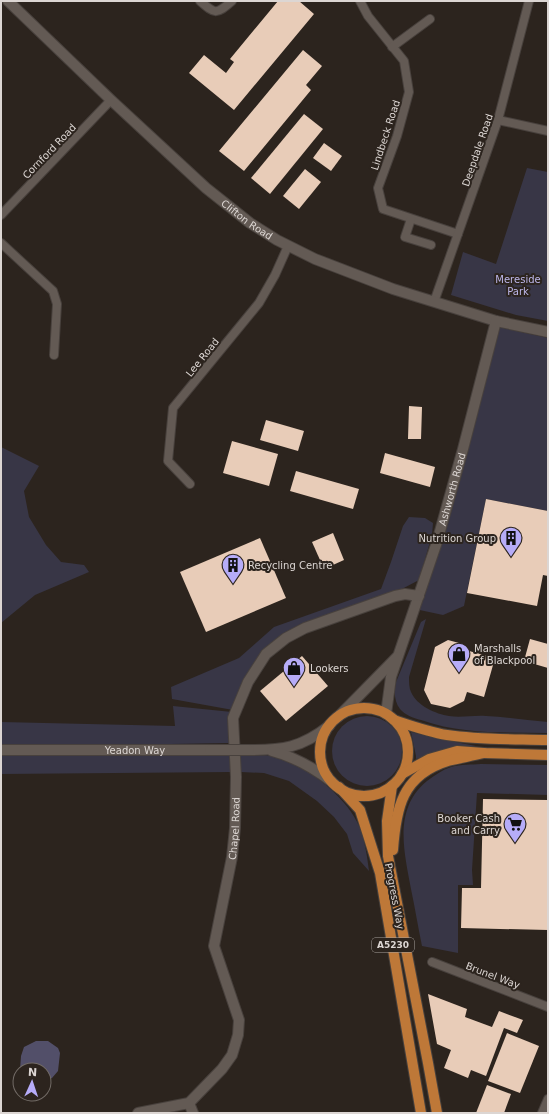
<svg xmlns="http://www.w3.org/2000/svg" width="549" height="1114" font-family="'DejaVu Sans',sans-serif">
<style>
.green{fill:#383646}
.water{fill:#524f69}
.building{fill:#e8ccb8}
.lines{fill:none;stroke-linecap:round;stroke-linejoin:round}
.minor-casing{stroke:#48413d;stroke-width:10}
.tertiary-casing{stroke:#48413d;stroke-width:12}
.primary-casing{stroke:#48413d;stroke-width:12}
.minor{stroke:#635a54;stroke-width:8}
.tertiary{stroke:#635a54;stroke-width:10}
.primary{stroke:#be7838;stroke-width:10}
.tertiary-bridge-casing{stroke:#48413d;stroke-width:12;stroke-linecap:butt}
.tertiary-bridge{stroke:#635a54;stroke-width:10}
.labels{text-anchor:middle;stroke-width:4;stroke-linejoin:round;paint-order:stroke}
.shield{fill:#2c241e;stroke:#a7a19d;stroke-width:1}
.shield-label{font-size:9px;font-weight:bold;fill:#dcd6d3}
.street-label{font-size:10px;fill:#dcd6d3;stroke:#2c241e}
.park-label{font-size:10px;fill:#bdb7ea;stroke:#2c241e}
.poi-label{font-size:10px;fill:#dcd6d3;stroke:#2c241e;text-anchor:start}
</style>
<rect width="100%" height="100%" fill="#2c241e"/>
<g class="green">
<polygon points="527,168 548,172 548,321 516,315 451,295 463,252 496,264"/>
<polygon points="495,326 548,338 548,511 486,499 464,606 443,615 415,609"/>
<polygon points="1,447 39,466 24,491 29,517 46,545 61,562 84,565 89,572 35,595 1,623"/>
<polygon points="409,517 425,518 433,523 432,535 419,580 400,590 274,643 233,710 172,699 171,687 239,658 274,627 381,589 391,562 403,526"/>
<path d="M 426,619 L 409,677 C 409,682 409,688 411,692 C 417,706 436,714 449,716 C 461,718 474,715 486,716 C 507,717 527,720 548,722 L 548,733 C 504,732 464,735 421,720 C 413,718 405,715 400,709 C 394,701 394,691 396,682 L 421,622 Z"/>
<polygon points="173,706 232,712 230,743 172,744 1,744 1,722 175,726"/>
<circle cx="367" cy="751" r="35"/>
<polygon points="411,732 440,739 476,746 451,748 416,759 416,756"/>
<polygon points="182,755 230,756 231,772 1,774 1,756"/>
<path d="M 239,756 C 251,756 265,754 276,757 C 306,765 347,797 359,826 C 365,840 367,856 369,871 L 353,853 L 347,834 L 334,817 L 317,801 L 289,781 L 264,773 L 241,772 Z"/>
<path d="M 481,764 L 548,765 L 548,795 L 477,793 L 472,870 L 473,885 L 458,885 L 458,953 L 422,946 C 418,927 415,908 411,889 C 404,851 393,809 427,781 C 435,775 442,770 451,767 C 461,764 471,765 481,764 Z"/>
</g>
<polygon class="water" points="36,1041 48,1041 58,1048 60,1053 58,1071 52,1078 44,1081 44,1070 20,1070 21,1056 24,1047"/>
<g class="building">
<polygon points="278,1 299,1 314,14 234,110 189,73 204,55 226,73 234,62 230,59"/>
<polygon points="303,50 322,66 306,85 311,90 244,171 219,151"/>
<polygon points="304,114 323,129 270,194 251,178"/>
<polygon points="324,143 342,156 331,171 313,158"/>
<polygon points="305,169 321,182 299,209 283,196"/>
<polygon points="409,406 422,407 421,439 408,439"/>
<polygon points="266,420 304,431 298,451 260,440"/>
<polygon points="232,441 278,454 269,486 223,473"/>
<polygon points="385,453 435,467 430,487 380,473"/>
<polygon points="296,471 359,489 353,509 290,491"/>
<polygon points="486,499 548,511 548,576 543,575 537,606 467,593"/>
<polygon points="333,533 344,560 324,569 312,542"/>
<polygon points="260,538 286,598 206,632 180,572"/>
<polygon points="530,639 548,644 548,668 524,661"/>
<polygon points="448,640 459,643 458,648 495,658 484,697 467,692 464,701 450,708 431,704 424,690 435,647"/>
<polygon points="302,656 328,686 286,721 260,691"/>
<polygon points="483,799 548,800 548,930 461,928 462,888 481,888"/>
<polygon points="428,994 467,1009 465,1017 492,1027 499,1011 523,1020 517,1033 504,1028 486,1076 471,1070 468,1078 444,1068 451,1050 437,1044"/>
<polygon points="507,1033 539,1046 520,1093 488,1081"/>
<polygon points="487,1085 511,1094 504,1113 476,1113"/>
</g>
<g class="lines">
<g class="minor-casing">
<g id="minor">
<path d="M 200,1 C 215,14 216,15 232,1"/>
<polyline points="360,1 368,16 404,61 409,92 397,136 378,188 383,209 458,234"/>
<polyline points="392,47 430,19"/>
<polyline points="498,120 548,131"/>
<polyline points="1,215 111,100"/>
<polyline points="411,219 405,237 431,245"/>
<polyline points="1,243 53,291 57,304 54,355"/>
<polyline points="434,302 498,120 529,1"/>
<polyline points="190,484 168,461 173,408 259,303 275,275 288,246"/>
<polyline points="432,962 548,1007"/>
<polyline points="542,1113 548,1099"/>
</g>
</g>
<g class="tertiary-casing">
<g id="tertiary">
<path id="s1" d="M 8,1 L 111,100 L 206,188 L 250,223 L 277,240 L 315,259 L 393,289 L 496,321 L 548,332"/>
<path id="s2" d="M 386,714 L 391,677 L 437,542 L 463,449 L 496,321"/>
<polyline points="339,716 397,657"/>
<path id="s3" d="M 1,750 L 210,750"/>
<path d="M 249,750 C 283,750 301,748 329,726"/>
<path d="M 272,751 C 295,757 314,768 332,782"/>
<polyline points="189,1103 193,1113"/>
<path id="s4" d="M 138,1113 L 189,1103 L 222,1069 L 232,1055 L 238,1035 L 239,1020 L 214,946 L 232,857 L 235,828 L 236,777 L 233,718 L 248,682 L 266,654 L 286,638 L 305,628 L 395,596 L 405,594 L 419,596"/>
</g>
</g>
<g class="primary-casing">
<g id="primary">
<circle cx="364" cy="752" r="44"/>
<path d="M 394,720 C 412,726 429,732 447,735 C 480,740 515,739 548,740"/>
<polyline points="402,774 429,759 457,751 484,753 548,755"/>
<polyline points="392,786 387,821 388,856 428,1063 437,1113"/>
<polyline points="339,787 360,810 380,873 421,1113"/>
<path d="M 393,850 C 396,808 402,775 448,761 C 460,758 472,756 484,753"/>
</g>
</g>
<use href="#minor" class="minor"/>
<use href="#tertiary" class="tertiary"/>
<use href="#primary" class="primary"/>
<g class="tertiary-bridge-casing">
<polyline id="tertiary-bridge" points="210,750 249,750"/>
</g>
<use href="#tertiary-bridge" class="tertiary-bridge"/>
</g>
<defs>
<g id="building-pin" transform="scale(1.15)"><path d="M0 17L-7.5 6A9.5 9.5 0 1 1 7.5 6Z" fill="#b6acf8" stroke="#2c241e"/><path d="M-4-6H4V6H1V3H-1V6H-4ZM-2.5-4.3h1.7v1.8h-1.7ZM.8-4.3h1.7v1.8H.8ZM-2.5-1h1.7V.8h-1.7ZM.8-1h1.7V.8H.8Z" fill="#111"/></g>
<g id="shop-pin" transform="scale(1.15)"><path d="M0 17L-7.5 6A9.5 9.5 0 1 1 7.5 6Z" fill="#b6acf8" stroke="#2c241e"/><path d="M-5-2.5h2.3a2.7 3.5 0 0 1 5.4 0H5L5.5 6h-11ZM-1.5-2.5h3a1.5 2.3 0 0 0-3 0Z" fill="#111"/></g>
<g id="supermarket-pin" transform="scale(1.15)"><path d="M0 17L-7.5 6A9.5 9.5 0 1 1 7.5 6Z" fill="#b6acf8" stroke="#2c241e"/><path d="M-6-5.5h2.5l.6 2H6L4.5 2H-2.5L-4.4-4H-6ZM-1.5 3.2a1.3 1.3 0 1 0 .1 0ZM3 3.2a1.3 1.3 0 1 0 .1 0Z" fill="#111"/></g>
</defs>
<g fill-rule="evenodd">
<use href="#building-pin" x="511" y="538"/>
<use href="#building-pin" x="233" y="565"/>
<use href="#shop-pin" x="459" y="654"/>
<use href="#shop-pin" x="294" y="668"/>
<use href="#supermarket-pin" x="515" y="824"/>
</g>
<g class="labels">
<rect class="shield" x="372" y="938" width="42" height="14" rx="3"/>
<g class="shield-label">
<text x="393" y="948">A5230</text>
</g>
<g class="street-label">
<text transform="translate(385 135) rotate(-72)" y="4">Lindbeck Road</text>
<text transform="translate(477 150) rotate(-71)" y="4">Deepdale Road</text>
<text transform="translate(49 151) rotate(-46)" y="4">Cornford Road</text>
<text dy="4" stroke="none"><textPath href="#s1" startOffset="324">Clifton Road</textPath></text>
<text transform="translate(202 357) rotate(-51)" y="4">Lee Road</text>
<text dy="4" stroke="none"><textPath href="#s2" startOffset="235">Ashworth Road</textPath></text>
<text dy="4" stroke="none"><textPath href="#s3" startOffset="134">Yeadon Way</textPath></text>
<text dy="4" stroke="none"><textPath href="#s4" startOffset="350">Chapel Road</textPath></text>
<text transform="translate(395 896) rotate(79)" y="4">Progress Way</text>
<text transform="translate(493 975) rotate(21)" y="4">Brunel Way</text>
</g>
<g class="park-label">
<text x="518" y="283">Mereside<tspan x="518" dy="12">Park</tspan></text>
</g>
<g class="poi-label">
<text x="496" y="542" text-anchor="end">Nutrition Group</text>
<text x="248" y="569">Recycling Centre</text>
<text x="474" y="652">Marshalls<tspan x="474" dy="12">of Blackpool</tspan></text>
<text x="310" y="672">Lookers</text>
<text x="500" y="822" text-anchor="end">Booker Cash<tspan x="500" dy="12">and Carry</tspan></text>
</g>
</g>
<rect width="549" height="1114" fill="none" stroke="#dcd6d3" stroke-width="4"/>
<g transform="translate(32 1082) rotate(3)"><circle r="19" fill="#2c241e" stroke="#726b66"/>
<path d="M0-3L7 15L0 10L-7 15Z" fill="#b6acf8"/>
<text y="-6" font-size="11" font-weight="bold" text-anchor="middle" fill="#dcd6d3">N</text>
</g>
</svg>
